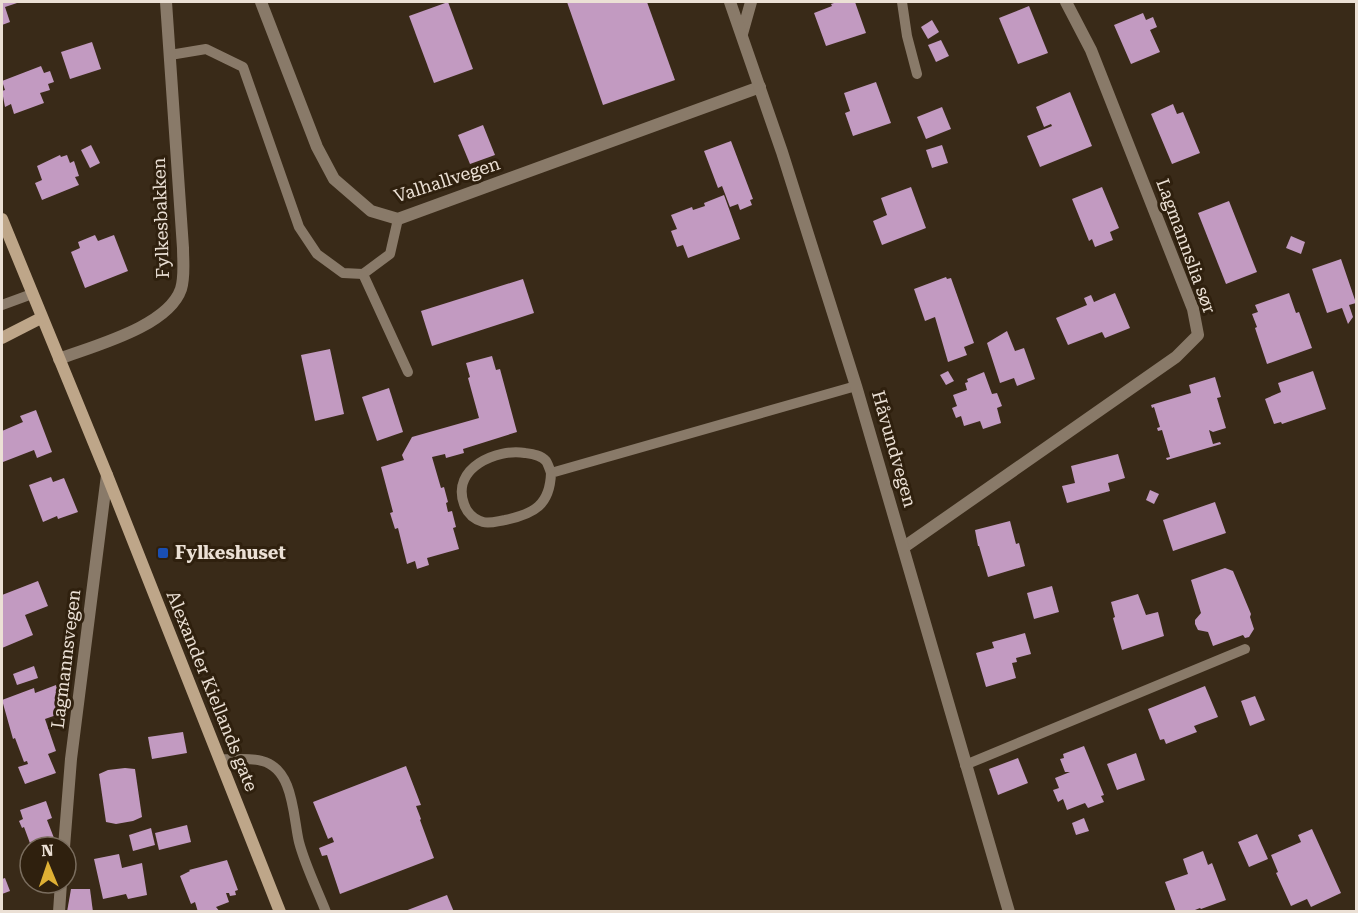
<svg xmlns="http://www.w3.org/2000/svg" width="1358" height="913" font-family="'Roboto Serif',serif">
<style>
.building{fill:#c29ac1}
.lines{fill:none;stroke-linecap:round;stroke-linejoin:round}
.service{stroke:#897a69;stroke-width:10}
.minor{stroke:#897a69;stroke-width:12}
.tertiary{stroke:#897a69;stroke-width:12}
.secondary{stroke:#bea689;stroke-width:12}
.transit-dot{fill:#1a4fb4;stroke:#2f200e;stroke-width:2}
.labels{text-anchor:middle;stroke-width:6;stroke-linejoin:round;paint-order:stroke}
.street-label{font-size:18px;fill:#ebe0d5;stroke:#2f200e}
.poi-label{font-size:18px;font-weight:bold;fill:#ebe0d5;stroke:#2f200e;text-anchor:start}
</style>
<rect width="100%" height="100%" fill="#392a18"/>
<g class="building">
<polygon points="2,2 20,2 5,7 10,22 2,25"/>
<polygon points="448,2 473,69 434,83 409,16"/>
<polygon points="567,2 647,2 675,80 603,105"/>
<polygon points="837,2 855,2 866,33 826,46 814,13 832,6 831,4"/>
<polygon points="1029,6 1048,53 1018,64 999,18"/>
<polygon points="1143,13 1146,20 1153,17 1157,27 1150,30 1160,52 1131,64 1114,25"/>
<polygon points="932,20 939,32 928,39 921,27"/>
<polygon points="941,40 949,56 936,62 928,45"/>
<polygon points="92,42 101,69 70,79 61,52"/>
<polygon points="41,66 44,73 50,71 54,82 48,84 50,90 40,93 44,103 14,114 11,104 5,107 2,91 5,90 2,81"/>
<polygon points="876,82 891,123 853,136 845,113 850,111 844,93"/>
<polygon points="1070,92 1092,146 1040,167 1027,136 1052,126 1051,124 1044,127 1036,107"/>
<polygon points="1173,104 1177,114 1183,112 1200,153 1172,164 1151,114"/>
<polygon points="942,107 951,129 926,139 917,117"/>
<polygon points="483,125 495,155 470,164 458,135"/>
<polygon points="731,141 753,199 750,200 752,205 740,210 738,204 730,207 722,186 718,188 704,151"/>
<polygon points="91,145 100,163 90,168 81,150"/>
<polygon points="942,145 948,163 932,168 926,150"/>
<polygon points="60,155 61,157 67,155 70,163 74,161 79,176 75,177 79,185 42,200 35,183 42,180 37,166"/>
<polygon points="911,187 926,228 882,245 873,221 887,215 881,198"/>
<polygon points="1102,187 1119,228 1110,232 1113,240 1095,247 1092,239 1089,241 1072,199"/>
<polygon points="724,195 740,239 688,258 683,245 677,247 671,231 677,229 671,215 692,207 693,210 705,206 704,203"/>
<polygon points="1229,201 1257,272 1226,284 1198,213"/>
<polygon points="95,235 98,241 114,235 128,271 85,288 71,252 80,248 78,242"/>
<polygon points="1291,236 1305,242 1301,254 1286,248"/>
<polygon points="1341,259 1356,303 1349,305 1353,317 1348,324 1342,308 1327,313 1312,269"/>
<polygon points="946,277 947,279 951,278 974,343 964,347 967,355 948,362 935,317 925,321 914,289"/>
<polygon points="523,279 534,313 432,346 421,311"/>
<polygon points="1115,293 1130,328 1105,338 1102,332 1068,345 1056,318 1087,305 1084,298 1091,295 1094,302"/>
<polygon points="1289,293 1296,313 1299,312 1312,348 1267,364 1255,328 1257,327 1252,314 1258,312 1255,305"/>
<polygon points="1007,331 1015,351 1024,348 1035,379 1017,386 1014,378 1000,383 987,343"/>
<polygon points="330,349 344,414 315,421 301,355"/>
<polygon points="492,356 496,370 500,369 517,432 463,449 464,453 446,458 445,454 432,457 441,488 444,487 448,502 446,503 448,512 452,511 456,527 453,528 459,549 427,558 429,565 417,569 415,561 407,564 398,528 395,529 390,513 393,512 381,467 404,460 402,455 412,437 479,418 468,378 470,377 466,363"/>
<polygon points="948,371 954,381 946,385 940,375"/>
<polygon points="1313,371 1326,409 1282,424 1281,422 1274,424 1265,399 1281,392 1278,383"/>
<polygon points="984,372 992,394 997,393 1002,406 997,408 1001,423 983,429 980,421 964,426 961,416 956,418 952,408 957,406 953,395 967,390 965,383 968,382 967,379"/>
<polygon points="1215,377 1221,397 1217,398 1226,428 1213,432 1209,430 1213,444 1220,442 1221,444 1167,460 1166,458 1170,457 1162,430 1158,431 1157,428 1160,427 1154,407 1152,408 1151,405 1191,393 1189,385"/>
<polygon points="389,388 403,432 377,441 362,397"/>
<polygon points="36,410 52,452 37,458 34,450 3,462 2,431 23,422 20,416"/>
<polygon points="1118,454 1125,478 1108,483 1110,491 1067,503 1062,486 1075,483 1071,466"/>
<polygon points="51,477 53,482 64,478 78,512 58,519 57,516 43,522 29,485"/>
<polygon points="1150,490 1159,494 1154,504 1146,500"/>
<polygon points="1215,502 1226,533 1173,551 1163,520"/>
<polygon points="1010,521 1016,544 1019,543 1025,566 988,577 979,546 978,546 975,530"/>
<polygon points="1225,568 1233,571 1251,614 1250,617 1254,629 1249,637 1245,638 1243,635 1213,646 1208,632 1198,630 1195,624 1195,620 1201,613 1191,580"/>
<polygon points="38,581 48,606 25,615 33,635 2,648 2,595"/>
<polygon points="1052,586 1059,612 1034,619 1027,593"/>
<polygon points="1138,594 1146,615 1158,612 1164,636 1122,650 1113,618 1115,617 1111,602"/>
<polygon points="1025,633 1031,654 1016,658 1017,662 1012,663 1016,678 986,687 976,653 994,648 992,642"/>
<polygon points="34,666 38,678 17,685 13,674"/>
<polygon points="56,685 65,712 45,719 56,751 48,754 56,773 25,784 18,767 28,764 27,761 24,762 15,738 13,739 2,700 34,688 35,693"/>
<polygon points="1205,686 1218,717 1194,726 1197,732 1166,744 1164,739 1160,740 1148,709"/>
<polygon points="1255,696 1265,720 1250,726 1241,701"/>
<polygon points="183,732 187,753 152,759 148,737"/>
<polygon points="1084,746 1104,795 1101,796 1104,802 1088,808 1085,803 1067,810 1063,799 1058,802 1053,790 1059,788 1055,778 1070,772 1065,772 1060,759 1064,758 1063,754"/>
<polygon points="1136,753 1145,780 1117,790 1107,764"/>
<polygon points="1018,758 1028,783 998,795 989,769"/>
<polygon points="406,766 421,805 416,806 421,819 420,820 434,858 340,894 327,855 322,856 319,848 334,842 332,837 328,839 313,802"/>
<polygon points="125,768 135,769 142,817 133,821 116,824 106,822 99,774 108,770"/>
<polygon points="46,801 52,818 47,820 54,838 31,846 24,827 22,828 19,821 23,819 20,810"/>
<polygon points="1084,818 1089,831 1076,835 1072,823"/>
<polygon points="187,825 191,842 159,850 155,833"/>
<polygon points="151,828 155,845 133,851 129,835"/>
<polygon points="1312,829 1341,893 1311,907 1307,899 1291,906 1276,873 1278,872 1271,855 1301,842 1298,835"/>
<polygon points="1257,834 1268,859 1249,867 1238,842"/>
<polygon points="1203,851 1208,865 1212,863 1226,900 1201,909 1200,908 1190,912 1176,912 1165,882 1188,874 1183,859"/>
<polygon points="119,854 122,868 142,863 147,895 128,899 126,894 103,899 94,859"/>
<polygon points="227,860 238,890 235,891 236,895 230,896 229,893 226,893 229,902 216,907 220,912 198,912 195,902 191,904 180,876 190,871 189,870"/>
<polygon points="5,878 10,891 2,894 2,879"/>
<polygon points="71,889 90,889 93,912 67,912"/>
<polygon points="447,895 454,912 405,912 405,911"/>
</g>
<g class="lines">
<g class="service">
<polyline points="902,2 907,36 917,74"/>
<polyline points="170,55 206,49 243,67 299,227 317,254 343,273 363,274 390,254 398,219"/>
<polyline points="363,274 408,372"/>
<polyline points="2,305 32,294"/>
<path d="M 551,473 C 550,505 534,514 505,520 C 498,521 490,524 483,522 C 473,519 467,513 464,504 C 451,468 497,448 525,453 C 532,454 541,455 546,461 C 548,464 550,470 551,473 L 856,386"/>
<path d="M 220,759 C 233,760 250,757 262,761 C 294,769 293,817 299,842 C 305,865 317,889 326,912"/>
<polyline points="965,765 1245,649"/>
</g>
<g class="minor">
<polyline points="261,2 317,147 334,179 371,211 398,219 760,87"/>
<polyline points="742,34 751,2"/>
<polyline points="904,547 1176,357 1198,335 1193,309 1091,50 1066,2"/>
<polyline points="64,847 71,759 107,475"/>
<polyline points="59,912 61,883"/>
</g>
<g class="tertiary">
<polyline points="730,2 782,152 856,386 1009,912"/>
<path d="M 59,359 C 93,346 168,327 181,289 C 185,276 183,261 183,248 L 166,2"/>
</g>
<g class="secondary">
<polyline points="2,219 107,475 280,912"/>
<polyline points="2,338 41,318"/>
</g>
</g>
<rect class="transit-dot" x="157" y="547" width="12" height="12" rx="3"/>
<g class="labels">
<g class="street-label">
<text transform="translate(447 180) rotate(-18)" y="6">Valhallvegen</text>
<text transform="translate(161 218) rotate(-92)" y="6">Fylkesbakken</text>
<text transform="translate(1186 246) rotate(70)" y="6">Lagmannslia sør</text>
<text transform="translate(894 449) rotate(74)" y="6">Håvundvegen</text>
<text transform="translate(66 659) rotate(-83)" y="6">Lagmannsvegen</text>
<text transform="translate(212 691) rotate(68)" y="6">Alexander Kiellands gate</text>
</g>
<g class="poi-label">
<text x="175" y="559">Fylkeshuset</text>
</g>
</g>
<rect width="1358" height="913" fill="none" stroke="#ebe0d5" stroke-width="6"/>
<g transform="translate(48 865) rotate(358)"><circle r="28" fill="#2f200e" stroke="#7a6d5e" stroke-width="1.5"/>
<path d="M0-4.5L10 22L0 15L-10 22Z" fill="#dfb034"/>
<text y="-9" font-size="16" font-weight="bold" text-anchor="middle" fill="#ebe0d5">N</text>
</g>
</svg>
